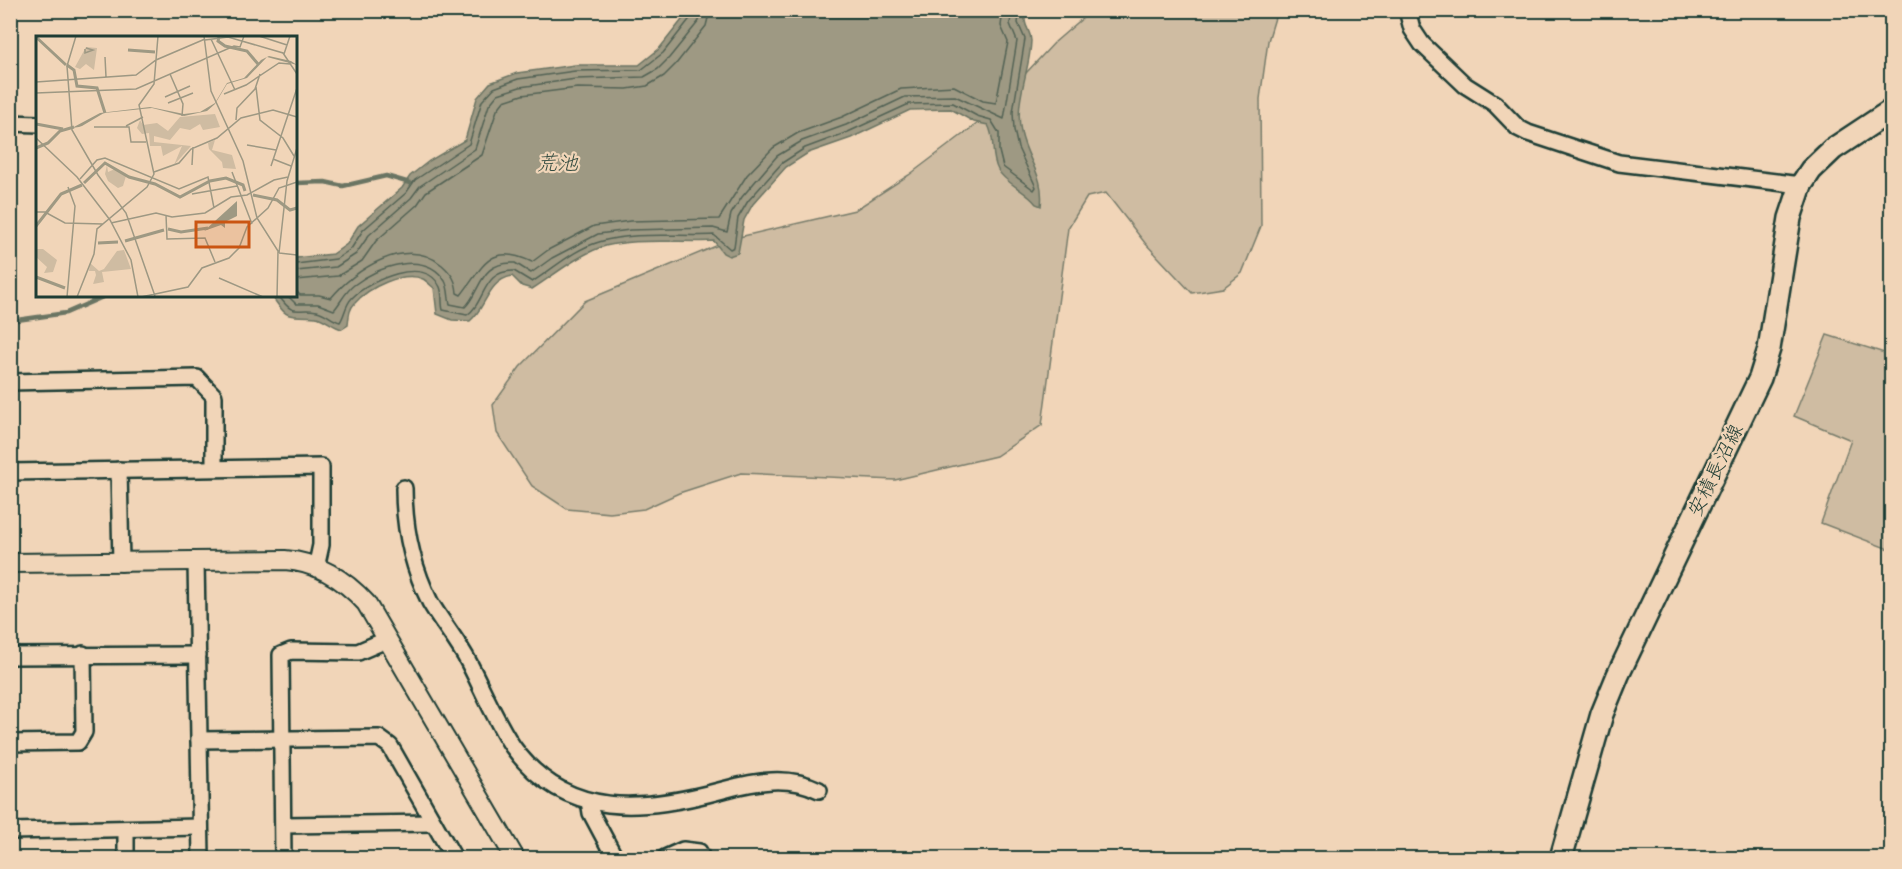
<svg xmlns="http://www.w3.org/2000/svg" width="1902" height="869" font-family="Itim,'Klee One',sans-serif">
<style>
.green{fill:#cfbca2;stroke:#777c6b;stroke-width:1.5}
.water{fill:#9e9983;stroke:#6b7463;stroke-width:1.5}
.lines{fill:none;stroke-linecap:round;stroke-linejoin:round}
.shore{stroke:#526254;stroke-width:1.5}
.stream{stroke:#6b7463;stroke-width:4.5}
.minor-casing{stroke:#1f3d34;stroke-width:20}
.tertiary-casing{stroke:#1f3d34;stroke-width:22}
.secondary-casing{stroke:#1f3d34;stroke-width:26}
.minor{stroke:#f1d5b8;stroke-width:15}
.tertiary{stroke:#f1d5b8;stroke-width:18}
.secondary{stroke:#f1d5b8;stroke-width:21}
.labels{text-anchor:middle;stroke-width:4.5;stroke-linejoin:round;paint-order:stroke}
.street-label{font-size:20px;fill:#1f3d34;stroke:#f1d5b8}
.water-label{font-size:21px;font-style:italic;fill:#324b40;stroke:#f1d5b8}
.inset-river{fill:none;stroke:#9e9983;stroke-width:3}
.inset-road{fill:none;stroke:#9d9883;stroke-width:1.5}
.view{fill:#ca5512;fill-opacity:0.15;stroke:#ca5512;stroke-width:3}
.inset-edge{fill:none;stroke:#1f3d34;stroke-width:3}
</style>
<rect width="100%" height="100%" fill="#f1d5b8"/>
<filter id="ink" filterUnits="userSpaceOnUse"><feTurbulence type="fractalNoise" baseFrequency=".0167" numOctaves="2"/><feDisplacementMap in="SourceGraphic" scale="12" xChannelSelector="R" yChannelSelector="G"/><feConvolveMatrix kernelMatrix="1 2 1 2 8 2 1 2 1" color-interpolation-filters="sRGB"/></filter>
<g filter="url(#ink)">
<g class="green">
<polygon points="1091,11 1277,11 1268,41 1260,99 1261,226 1242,273 1223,288 1192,293 1145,243 1106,193 1087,197 1068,228 1042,425 996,456 895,480 741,473 679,493 644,509 610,513 567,509 532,486 497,433 493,405 520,367 585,301 735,238 855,210 909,175 982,120 1055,42"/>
<polygon points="1827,335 1891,355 1891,550 1821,523 1851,440 1794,416"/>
</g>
<path class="water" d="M 689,11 L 1026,11 C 1022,28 1031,28 1031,41 C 1030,71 1014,101 1021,132 C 1027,161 1045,175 1041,206 L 1036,204 C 1026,191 1005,183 998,170 C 990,155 996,139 988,125 L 974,122 L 951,109 L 910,110 L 851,138 L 808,153 L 786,167 L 753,204 L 744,220 L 738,253 L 729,256 L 723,253 L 714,241 C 681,243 629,237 599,248 C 574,258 554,275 532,289 L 522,286 L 512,276 C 487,281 487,307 470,321 L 452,320 L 437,314 L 434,288 C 431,286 427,281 423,279 C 403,270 368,288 355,303 C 349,309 349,316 348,325 L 342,329 C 333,327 324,318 316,317 C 289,314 289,323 272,296 L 296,296 L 296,258 L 333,254 L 347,244 L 358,226 L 402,188 L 410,176 L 429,161 L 465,140 L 477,98 L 490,83 L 517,73 L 575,65 L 639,65 L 659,49 Z"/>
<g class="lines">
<g class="shore">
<polyline points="296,264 336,259 351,249 363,230 406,193 415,180 469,144 482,101 494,88 518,79 575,71 641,70 663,53 692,16 694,10"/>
<polyline points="296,271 336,267 356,254 369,235 411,198 420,186 475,149 489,105 498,94 520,87 576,79 644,77 658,69 669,58 699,21 701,10"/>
<polyline points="296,280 338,276 362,261 376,241 417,205 426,192 482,155 497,110 504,101 522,95 577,88 627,89 647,86 664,76 676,64 706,26 710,10"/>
<path d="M 296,291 L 300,295 L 319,295 L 331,298 C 354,270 406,235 442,265 C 452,274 456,280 457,293 L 461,295 C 484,266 489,242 532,262 L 548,250 L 594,226 L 630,221 L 719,219 L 747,175 L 773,148 L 798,133 L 842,117 L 901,89 L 954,86 L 983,101 L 996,103 L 1008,42 L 1001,26 L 1003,10"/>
<path d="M 279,296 C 294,318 296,307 317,311 C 326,313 332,320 340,322 C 345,315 345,305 352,298 C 369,281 425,254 440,287 C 443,294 441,303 443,310 L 467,315 C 486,302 482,270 514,271 L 532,282 C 553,269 574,249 599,242 C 634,231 678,237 714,235 L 730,249 L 734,247 L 738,218 L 748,201 L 782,163 L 805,148 L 848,132 L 909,104 L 953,103 L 977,116 L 991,120 L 999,133 L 999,151 L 1003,167 L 1034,190 L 1036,187 L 1018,148 L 1014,130 L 1013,112 L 1025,39 L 1018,23 L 1020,10"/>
<path d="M 288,296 L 296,304 L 318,304 L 334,310 C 341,302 345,292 354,285 C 377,267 425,249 445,281 C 449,288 448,297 450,304 L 465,307 C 481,292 479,261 515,263 L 531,273 L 552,258 L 598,234 L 630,230 L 713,228 L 727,232 L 731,214 L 742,197 L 777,156 L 802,141 L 846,125 L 905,97 L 955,96 L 1004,119 L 1017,41 L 1010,24 L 1012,10"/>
</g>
<g class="stream">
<polyline points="296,183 325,182 343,186 386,176 410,183"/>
<polyline points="10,321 66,313 105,296"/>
</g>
<g class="minor-casing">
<g id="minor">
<polyline points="1407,10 1412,29 1422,44 1465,85 1495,104 1518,128 1528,133 1619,163 1801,185"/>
<polyline points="10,123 38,124"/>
<polyline points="10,382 197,378 214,396 214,467"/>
<polyline points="119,470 121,563"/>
<polyline points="10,472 321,467 321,545 316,568"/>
<path d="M 404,488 C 404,528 412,566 430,602 C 442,623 458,641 469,663 C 483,690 496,722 513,747 C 566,821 645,811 723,790 C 756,781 788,775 819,790"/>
<polyline points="196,561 201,858"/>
<polyline points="10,656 198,655"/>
<polyline points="199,740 379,738 390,746 454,858"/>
<polyline points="10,743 78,742 84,732 83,654"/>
<polyline points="589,801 591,813 615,858"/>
<polyline points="284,825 434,823"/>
<polyline points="126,829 126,858"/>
<polyline points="10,831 200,827"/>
<polyline points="283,858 281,655 291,651 358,652 386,640"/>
<polyline points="665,858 683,850 699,852 702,858"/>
</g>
</g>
<g class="tertiary-casing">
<path id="tertiary" d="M 10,563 L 285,560 C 317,562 345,580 366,603 L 515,858"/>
</g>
<g class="secondary-casing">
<polyline id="secondary" points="1561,858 1602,714 1618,675 1760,378 1769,349 1790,218 1801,185 1811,170 1833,149 1892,110"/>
</g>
<use href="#minor" class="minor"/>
<use href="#tertiary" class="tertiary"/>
<use href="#secondary" class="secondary"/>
</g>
</g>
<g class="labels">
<g class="street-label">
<text transform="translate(1715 470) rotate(-64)" y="7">安積長沼線</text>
</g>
<g class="water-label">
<text x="557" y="170">荒池</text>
</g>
</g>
<g transform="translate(36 36)">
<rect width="261" height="261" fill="#f1d5b8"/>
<path d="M 50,11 L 61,12 L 58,34 L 50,28 L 44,33 L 39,31 ZM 179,78 L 184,91 L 167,94 L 164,88 L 154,94 L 144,92 L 134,104 L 118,100 L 118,106 L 155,110 L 138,129 L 146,110 L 127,120 L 125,110 L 114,110 L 113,97 L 106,98 L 101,92 L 104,84 L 107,89 L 121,87 L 132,95 L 144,81 ZM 179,104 L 176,114 L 196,119 L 200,133 L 187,132 L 186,126 L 173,113 L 172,107 ZM 71,129 L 72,136 L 79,133 L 90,140 L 87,150 L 82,152 L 72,145 L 69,138 ZM 0,213 L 7,213 L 21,224 L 17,236 L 8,237 L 11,231 L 0,221 ZM 88,214 L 95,233 L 66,236 L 68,246 L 57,248 L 60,239 L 59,235 L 53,235 L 54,227 L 63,235 L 68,233 L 81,215 Z" fill="#cfbca2"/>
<path d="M 233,20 L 255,25 L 261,29 L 231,21 L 211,42 L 191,48 L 179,68 L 171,75 L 148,80 L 116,72 L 68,77 L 46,90 L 43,91 L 36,92 L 64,77 L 114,71 L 148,78 L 164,76 L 179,67 L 191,47 L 208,42 L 225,24 ZM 201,165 L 201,180 L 189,186 L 189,192 L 185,189 L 168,195 Z" fill="#9e9983"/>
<path class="inset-river" d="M 0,1 L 30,29M 183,1 L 182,5 L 189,10 L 211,15 L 222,28M 92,14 L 119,16M 31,29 L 38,34 L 41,50 L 61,52 L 69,77M 0,88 L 27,93M 0,112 L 12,107 L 24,95 L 38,91M 48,147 L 69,127 L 93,141 L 119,148 L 144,161 L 174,145 L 190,142 L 207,149 L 209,155M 217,159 L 241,164 L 254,174 L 261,172M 0,190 L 25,158 L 46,149M 132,193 L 145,196 L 172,192M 89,205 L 128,194M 62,207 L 82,206M 0,241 L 29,252"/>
<path class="inset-road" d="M 40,0 L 31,30 L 36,94 L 62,139 L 90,177 L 119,260M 168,0 L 175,55 L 207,125 L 221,182 L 242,215 L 241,261M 223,0 L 251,9M 175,3 L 199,54M 169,4 L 192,1 L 247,17 L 261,38M 49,13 L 49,17 L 57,14 L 50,12M 248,18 L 254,0M 69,21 L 70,41M 134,38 L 147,68 L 146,80M 0,46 L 100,39 L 120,24 L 169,3M 220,51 L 224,84 L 247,102 L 258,120M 0,57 L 100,53 L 198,10 L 204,11 L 208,0M 188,58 L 210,49 L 243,27 L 254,28M 129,61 L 154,50M 132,67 L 157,57M 200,84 L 201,72 L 219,53 L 224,38M 90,90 L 107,81M 58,91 L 93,91 L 95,106 L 110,106M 0,102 L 41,141 L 74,184 L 95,224 L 102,261M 211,109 L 240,114M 237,123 L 255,130M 156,129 L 157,111M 235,130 L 261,52M 118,136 L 143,127 L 155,113 L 181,102 L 205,82 L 237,74 L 261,81M 196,136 L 216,188M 44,143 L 61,124 L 69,122 L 143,153 L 172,141 L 178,172M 156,158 L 201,150M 0,176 L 9,176 L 29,187 L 67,188M 130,179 L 131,203 L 169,202 L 179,226M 75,187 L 120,177 L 136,181 L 169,177 L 195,161 L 211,159 L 238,144 L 252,141M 243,217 L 261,219M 243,217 L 251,145 L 261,112M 183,242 L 227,261M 31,261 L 39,170 L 32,151M 41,261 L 58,218 L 61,193 L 111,151 L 118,138 L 103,69 L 118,48 L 122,0M 105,261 L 152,251 L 166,232 L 193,222 L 203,212 L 211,191 L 232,172 L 243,152 L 261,146"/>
<path class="view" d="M 160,186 L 213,186 L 213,211 L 160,211 Z"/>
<rect width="261" height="261" class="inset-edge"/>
</g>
<rect width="1902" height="869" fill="none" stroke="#f1d5b8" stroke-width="36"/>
<rect x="18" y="18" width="1866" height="833" fill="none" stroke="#1f3d34" stroke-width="2" filter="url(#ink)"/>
</svg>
